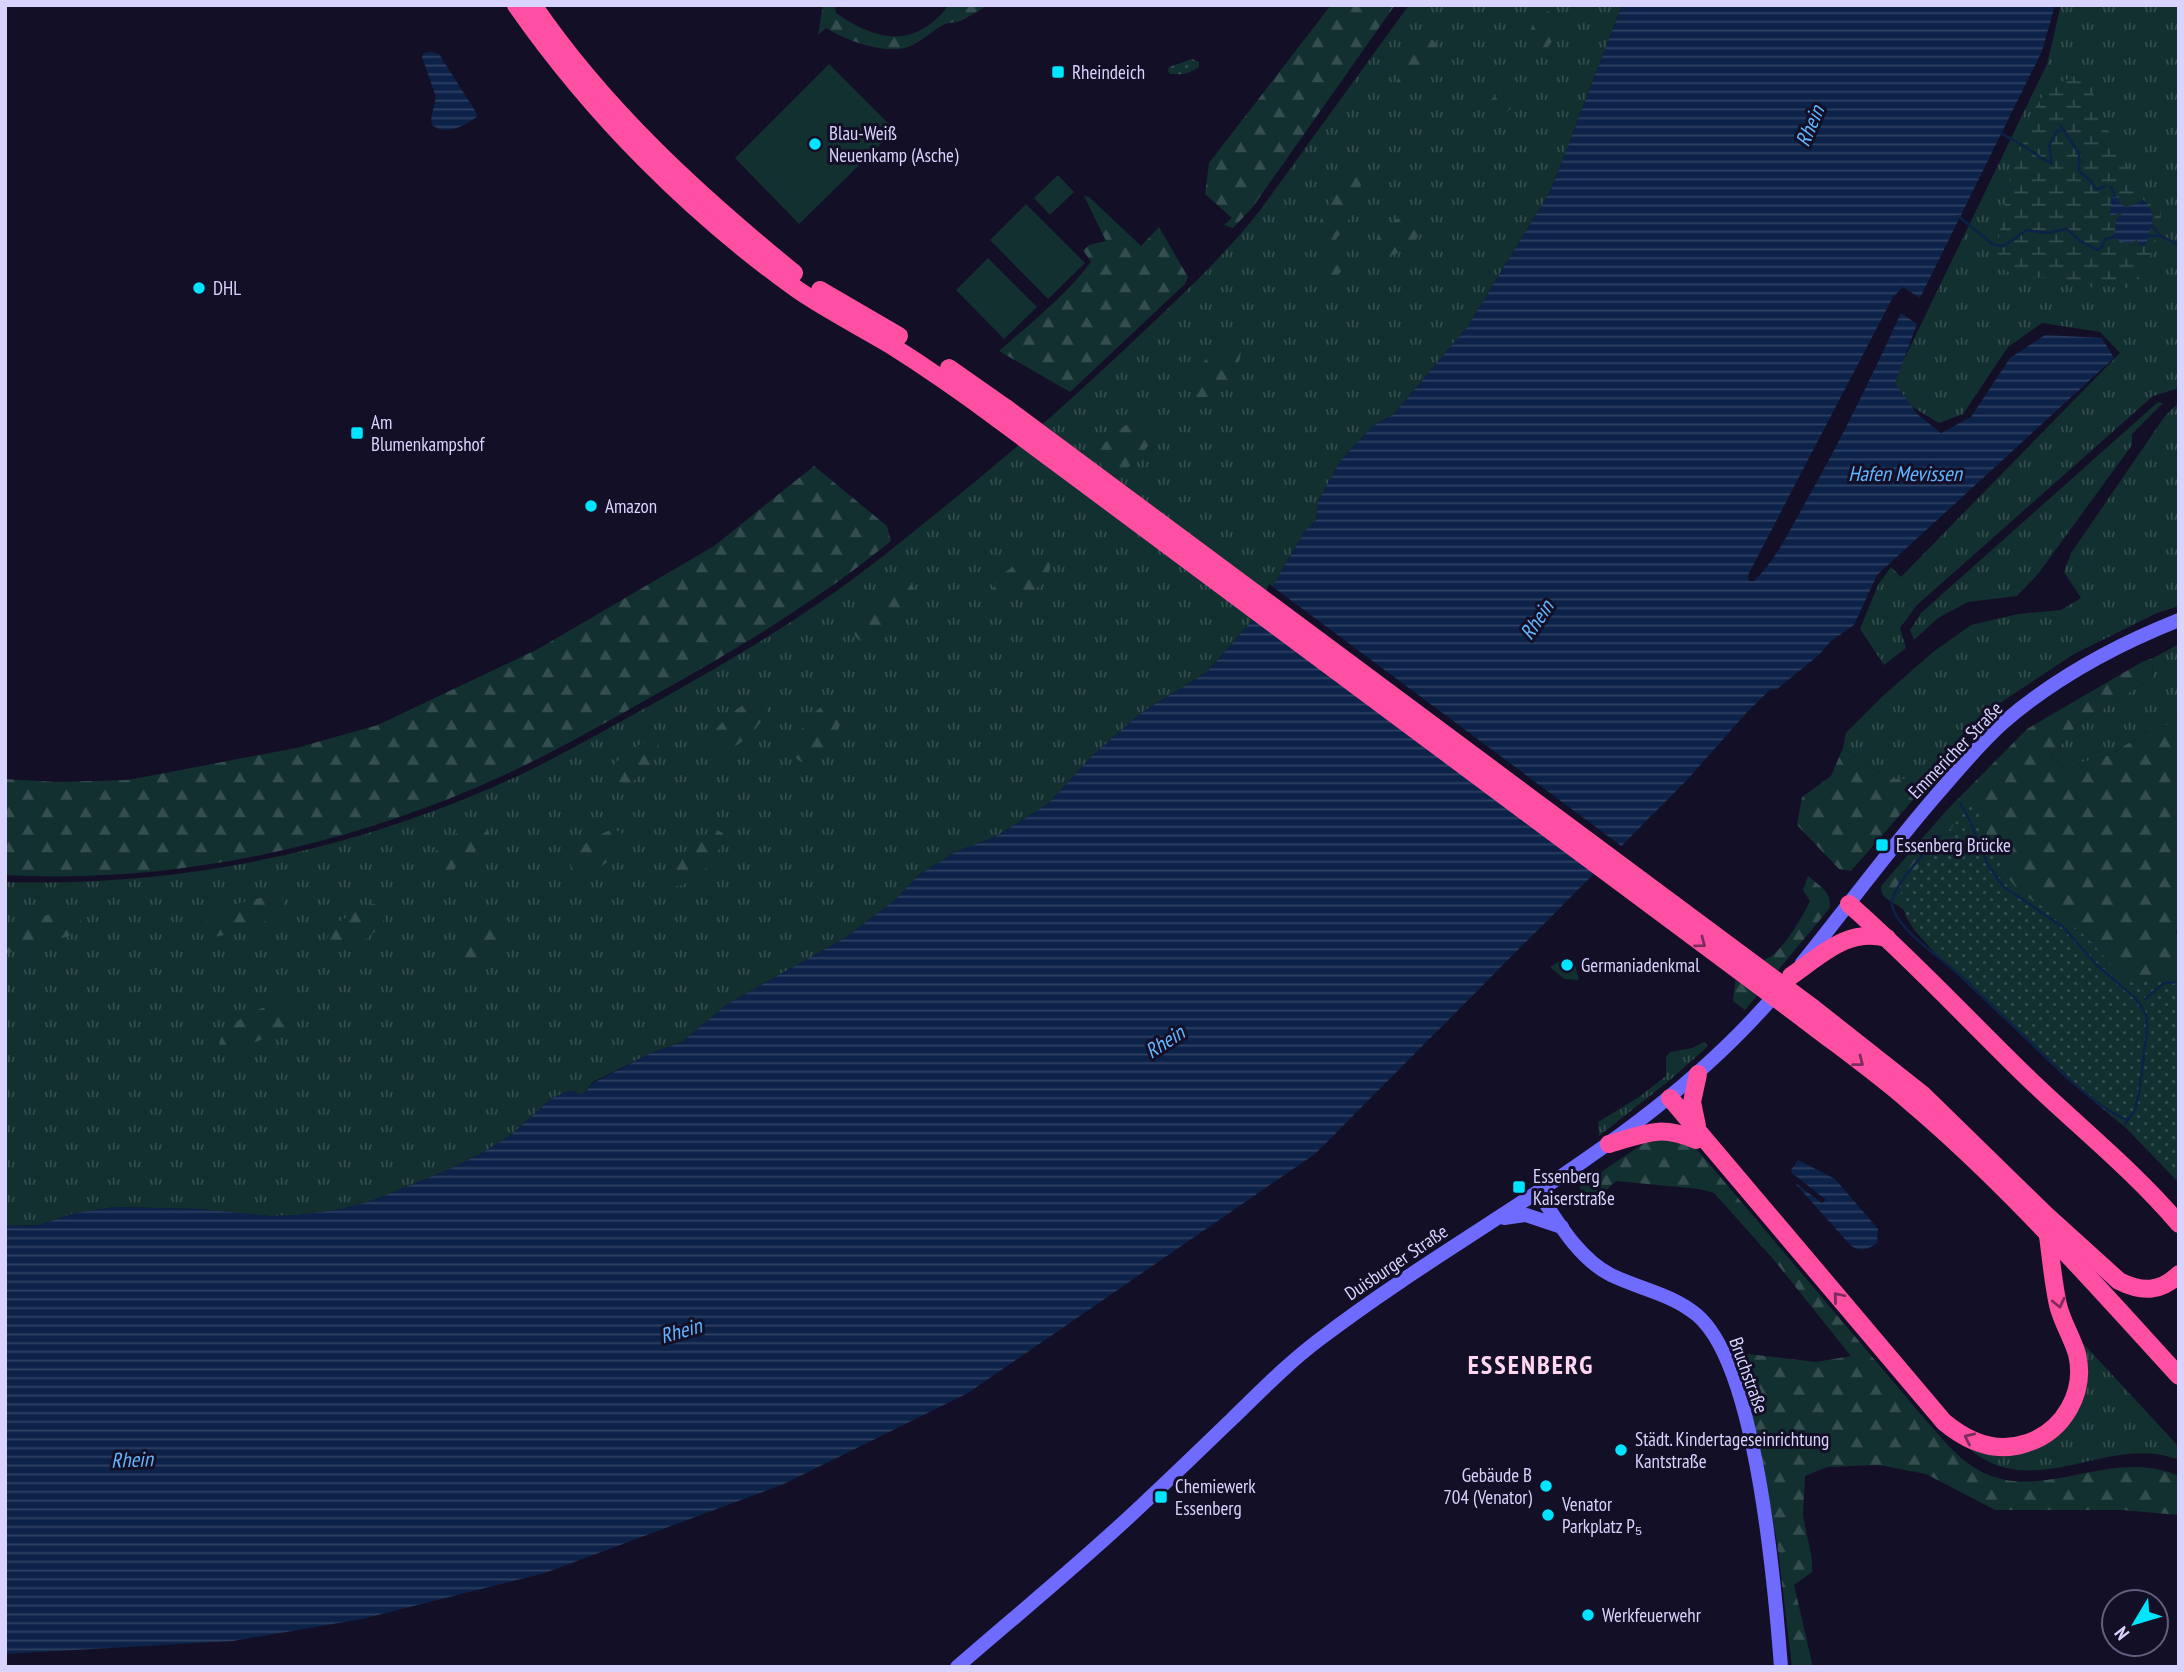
<svg xmlns="http://www.w3.org/2000/svg" width="2184" height="1672" font-family="'PT Sans Narrow',sans-serif">
<style>
.grass{fill:url(#grass-tufts)}
.forest{fill:url(#forest-firs)}
.wetland{fill:url(#wetland-marsh)}
.park{fill:url(#park-dots)}
.pitch{fill:#12302f}
.water{fill:url(#water-rules)}
.pier{fill:#130f26}
.lines{fill:none;stroke-linecap:round;stroke-linejoin:round}
.stream{stroke:#0c2248;stroke-width:2.5}
.secondary{stroke:#6f6bff;stroke-width:14}
.highway{stroke:#ff4fa3;stroke-width:18}
.highway-bridge{stroke:#ff4fa3;stroke-width:18}
.oneway{stroke:#7d2c5e}
.poi-dot{fill:#00e5ff;stroke:#130f26;stroke-width:2.5}
.labels{text-anchor:middle;stroke-width:6;stroke-linejoin:round;paint-order:stroke}
.poi-label{font-size:19px;fill:#d9d4ff;stroke:#130f26;text-anchor:start}
.street-label{font-size:19px;fill:#d9d4ff;stroke:#130f26}
.water-label{font-size:21px;font-style:italic;fill:#62b6ff;stroke:#130f26}
.district-label{font-size:26px;font-weight:bold;letter-spacing:2px;fill:#ffd6f0;stroke:#130f26}
</style>
<defs>
<pattern id="grass-tufts" width="24" height="20" patternUnits="userSpaceOnUse" patternTransform="scale(1.75)"><rect width="24" height="20" fill="#12302f"/><path d="M3 7l-1-3M5 7V3M7 7l1-3M15 17l-1-3M17 17v-4M19 17l1-3" fill="none" stroke="#344d4e"/></pattern>
<pattern id="forest-firs" width="22" height="20" patternUnits="userSpaceOnUse" patternTransform="scale(1.75)"><rect width="22" height="20" fill="#12302f"/><path d="M5 1l3.5 6h-7zM16 11l3.5 6h-7z" fill="#344d4e"/></pattern>
<pattern id="wetland-marsh" width="20" height="14" patternUnits="userSpaceOnUse" patternTransform="scale(1.75)"><rect width="20" height="14" fill="#12302f"/><path d="M1 5h8M5 5V1M11 12h8M15 12V8" fill="none" stroke="#344d4e"/></pattern>
<pattern id="park-dots" width="8" height="8" patternUnits="userSpaceOnUse" patternTransform="scale(1.75)"><rect width="8" height="8" fill="#12302f"/><path d="M2 2h.1M6 6h.1" fill="none" stroke="#344d4e" stroke-width="1.8" stroke-linecap="round"/></pattern>
<pattern id="water-rules" width="6" height="5" patternUnits="userSpaceOnUse" patternTransform="scale(1.75)"><rect width="6" height="5" fill="#0c2248"/><path d="M0 2.5h6" fill="none" stroke="#2f4163"/></pattern>
</defs>
<rect width="100%" height="100%" fill="#130f26"/>
<g class="grass">
<path d="M 1409,5 L 1622,5 L 1551,190 L 1468,326 L 1394,414 L 1373,426 L 1341,460 L 1318,501 L 1316,520 L 1305,531 L 1273,585 L 1264,607 L 1207,672 L 1141,713 L 1093,755 L 1048,804 L 995,837 L 955,852 L 919,875 L 895,900 L 845,938 L 729,1003 L 682,1042 L 651,1053 L 593,1082 L 582,1095 L 573,1091 L 566,1092 L 552,1098 L 512,1134 L 482,1153 L 450,1169 L 371,1201 L 342,1209 L 298,1215 L 270,1216 L 199,1209 L 115,1207 L 75,1213 L 38,1225 L 5,1226 L 5,882 C 170,887 334,855 486,790 C 544,766 600,733 656,702 C 711,671 767,639 819,603 C 874,566 925,522 976,481 C 1033,434 1087,385 1141,334 C 1182,295 1223,257 1258,213 Z"/>
<polygon points="2061,5 2179,5 2179,388 2153,396 1917,605 1900,628 1906,648 1884,665 1860,629 1878,585 1891,567 1901,577 2120,353 2100,332 2042,323 2008,347 1963,414 1939,423 1904,402 1894,391 1895,378 2047,64"/>
<polygon points="2158,402 2163,403 2132,434 2132,445 2038,574 2017,596 1968,602 1938,618 1914,640 1910,630 1921,613"/>
<polygon points="2179,402 2179,606 2157,613 2074,654 1997,705 1944,762 1919,793 1907,779 1888,779 1843,748 1846,733 1885,694 1933,652 1971,625 2018,614 2061,610 2081,598 2064,572 2071,553 2165,416"/>
<polygon points="2179,644 2179,712 2169,725 2151,729 2110,755 2064,767 2051,757 2077,725 2152,678 2153,658"/>
<polygon points="1563,959 1575,965 1579,980 1564,979 1550,967"/>
<polygon points="1704,1042 1708,1046 1670,1080 1599,1136 1598,1122 1639,1097 1666,1076 1666,1057 1670,1052 1692,1048"/>
<path d="M 2080,1340 L 2179,1447 L 2179,1460 C 2122,1437 2064,1481 2006,1468 C 1986,1464 1970,1450 1955,1437 L 1996,1450 L 2068,1417 Z"/>
</g>
<g class="forest">
<path d="M 823,5 L 835,5 L 836,13 C 878,42 915,49 949,5 L 988,5 C 981,9 966,19 960,21 C 956,23 949,22 945,24 C 932,30 922,42 908,47 C 885,55 845,40 826,28 L 818,35 Z"/>
<polygon points="1331,5 1395,5 1252,208 1233,228 1224,225 1232,218 1205,194 1209,163"/>
<path d="M 1548,11 L 1556,16 L 1559,22 C 1556,35 1551,49 1538,55 L 1533,53 C 1523,38 1532,18 1548,11 Z"/>
<path d="M 1425,38 L 1433,40 L 1436,44 C 1433,66 1419,81 1400,92 L 1397,92 L 1395,88 C 1401,69 1407,49 1425,38 Z"/>
<polygon points="1498,93 1505,94 1512,101 1512,107 1501,119 1495,121 1485,113 1488,103"/>
<path d="M 1353,172 L 1360,172 C 1367,184 1346,229 1336,239 C 1331,244 1327,245 1321,245 L 1315,234 C 1323,212 1335,188 1353,172 Z"/>
<path d="M 1084,196 L 1089,197 L 1141,246 L 1159,227 L 1188,277 L 1185,284 L 1070,392 L 999,351 C 1031,323 1065,296 1091,262 L 1083,250 L 1089,245 L 1106,241 Z"/>
<path d="M 1417,208 L 1423,208 L 1427,213 C 1426,233 1407,252 1389,256 C 1357,241 1400,215 1417,208 Z"/>
<polygon points="1343,252 1349,257 1349,263 1338,275 1328,280 1320,274 1322,267"/>
<path d="M 1231,346 L 1237,346 L 1241,351 C 1239,373 1220,402 1195,397 L 1191,390 C 1192,367 1210,353 1231,346 Z"/>
<path d="M 1141,418 L 1153,423 L 1156,429 C 1150,448 1128,479 1105,471 L 1097,456 C 1106,436 1122,426 1141,418 Z"/>
<path d="M 814,466 L 887,526 L 891,541 C 817,601 736,650 653,696 C 598,727 542,759 484,784 C 336,849 167,884 5,875 L 5,779 L 56,782 L 128,780 L 296,748 L 378,725 L 538,649 L 714,546 Z"/>
<path d="M 1038,555 L 1049,557 C 1059,584 1012,611 993,589 C 999,570 1021,563 1038,555 Z"/>
<path d="M 899,582 L 906,582 L 914,588 C 916,601 878,640 865,641 C 861,642 858,640 856,637 C 843,621 888,591 899,582 Z"/>
<path d="M 2153,658 L 2152,678 L 2077,725 L 2051,757 L 2064,767 L 2110,755 L 2151,729 L 2169,725 L 2179,712 L 2179,923 L 2176,933 L 2179,935 L 2179,1171 L 2003,996 L 1900,907 C 1890,901 1880,898 1881,886 L 1945,812 L 2027,729 L 2142,662 Z"/>
<path d="M 760,699 L 765,703 L 767,710 C 760,729 739,747 720,754 L 711,751 L 706,744 C 718,724 737,703 760,699 Z"/>
<path d="M 839,700 C 856,726 800,792 792,747 C 802,727 815,703 839,700 Z"/>
<path d="M 654,739 L 659,743 C 658,762 644,773 629,784 L 617,782 L 611,776 L 611,768 C 621,756 639,742 654,739 Z"/>
<polygon points="1843,748 1888,779 1907,779 1919,793 1851,871 1839,869 1797,825 1802,797 1831,776"/>
<path d="M 478,821 L 486,823 L 489,833 C 476,852 461,868 439,875 L 431,869 L 429,859 C 442,844 459,829 478,821 Z"/>
<path d="M 612,829 L 621,832 L 624,837 C 617,855 593,882 572,873 C 564,851 595,837 612,829 Z"/>
<path d="M 717,830 L 723,833 C 722,854 698,885 676,886 L 671,881 C 673,860 696,834 717,830 Z"/>
<path d="M 1808,876 C 1819,885 1834,894 1829,909 L 1745,1010 L 1733,1001 L 1738,958 C 1748,960 1757,962 1766,959 C 1782,953 1803,916 1810,901 L 1803,890 Z"/>
<path d="M 275,893 L 280,894 L 284,901 C 276,926 234,932 211,938 L 204,935 C 200,904 254,903 275,893 Z"/>
<path d="M 369,903 L 381,906 L 384,913 L 383,924 C 368,938 346,960 326,943 C 330,923 353,913 369,903 Z"/>
<polygon points="56,913 71,913 79,917 82,923 69,936 5,954 5,927 24,920"/>
<path d="M 494,925 L 505,929 L 508,938 C 498,955 485,966 466,972 L 454,967 L 452,957 C 462,941 477,933 494,925 Z"/>
<path d="M 284,1001 L 290,1005 C 294,1016 294,1021 286,1030 L 230,1052 L 222,1050 L 219,1045 C 220,1024 265,1005 284,1001 Z"/>
<path d="M 1649,1140 L 1689,1140 L 1923,1417 C 1941,1437 1958,1460 1982,1472 C 2045,1503 2110,1446 2179,1476 L 2179,1515 L 2122,1510 L 1995,1510 L 1926,1474 L 1879,1465 L 1827,1467 L 1805,1476 L 1803,1516 L 1812,1559 L 1812,1572 L 1794,1585 L 1813,1667 L 1792,1667 L 1777,1542 L 1755,1429 L 1732,1359 L 1739,1354 L 1748,1354 L 1816,1362 L 1851,1356 L 1774,1260 L 1714,1193 L 1699,1189 L 1616,1181 L 1593,1202 L 1581,1201 L 1580,1186 Z"/>
</g>
<path class="wetland" d="M 2080,74 L 2097,76 C 2096,82 2093,90 2093,97 C 2094,108 2131,172 2139,183 C 2145,191 2158,198 2160,208 C 2165,229 2145,271 2133,289 L 2106,286 L 2081,288 L 2059,278 L 2021,277 L 1997,267 L 1998,242 L 2009,182 L 2024,141 L 2027,120 L 2049,87 Z"/>
<g class="park">
<path d="M 1192,59 L 1199,62 L 1199,67 C 1188,74 1182,75 1170,74 L 1168,71 L 1169,67 Z"/>
<path d="M 1973,802 C 1986,828 1992,856 2010,880 C 2025,900 2047,907 2066,921 C 2090,937 2108,962 2127,983 L 2179,979 L 2179,1183 L 2126,1128 L 2069,1081 L 1934,952 L 1915,931 L 1906,917 L 1900,896 L 1904,885 Z"/>
</g>
<g class="pitch">
<polygon points="829,64 895,130 799,224 735,158"/>
<polygon points="1058,175 1074,192 1050,215 1034,198"/>
<polygon points="1026,204 1085,263 1048,299 990,240"/>
<polygon points="988,258 1037,307 1004,339 956,290"/>
</g>
<g class="water">
<path d="M 1622,5 L 2055,5 L 2042,51 L 1920,298 L 1903,287 L 1893,297 L 1748,575 L 1749,581 L 1754,581 C 1776,560 1789,531 1804,505 C 1840,442 1871,378 1901,313 L 1917,324 L 1895,383 L 1917,414 L 1941,433 L 1971,417 L 2010,358 L 2045,335 L 2102,338 L 2114,358 L 1877,575 L 1854,625 L 1831,641 L 1819,655 L 1777,689 L 1770,690 L 1748,711 L 1687,780 L 1315,1154 L 968,1393 L 784,1484 L 545,1573 L 362,1619 L 233,1641 L 5,1654 L 5,1226 L 38,1225 L 75,1213 L 115,1207 L 199,1209 L 270,1216 L 298,1215 L 342,1209 L 371,1201 L 450,1169 L 482,1153 L 512,1134 L 552,1098 L 566,1092 L 573,1091 L 582,1095 L 593,1083 L 651,1053 L 682,1042 L 729,1003 L 845,938 L 895,900 L 919,875 L 955,852 L 995,837 L 1048,804 L 1093,755 L 1141,713 L 1207,672 L 1264,607 L 1273,585 L 1305,531 L 1316,520 L 1318,501 L 1341,460 L 1373,426 L 1394,414 L 1468,326 L 1551,190 Z"/>
<path d="M 432,52 L 439,54 L 476,112 L 477,117 C 464,126 446,136 432,125 L 431,119 L 436,97 L 422,57 L 424,53 Z"/>
<path d="M 2115,196 L 2119,196 L 2119,202 L 2125,207 L 2136,204 L 2143,199 C 2158,215 2151,226 2146,245 L 2140,246 L 2137,240 C 2128,245 2122,242 2114,238 L 2116,220 L 2123,212 L 2110,216 L 2112,198 Z"/>
<path d="M 1798,1160 L 1835,1179 L 1878,1229 L 1877,1243 C 1867,1250 1861,1252 1851,1246 L 1794,1182 L 1822,1203 L 1826,1200 L 1792,1173 L 1791,1170 Z"/>
</g>
<polygon class="pier" points="1269,584 1624,848 1597,875 1261,605"/>
<g class="lines">
<g class="stream">
<polyline points="2060,125 2079,153 2079,171 2091,181 2096,190 2105,186"/>
<path d="M 1999,132 C 2004,136 2009,137 2015,141 C 2029,148 2036,156 2052,164 L 2049,145 L 2057,131 L 2064,130"/>
<polyline points="2111,187 2115,196"/>
<polyline points="1958,216 1994,245 2004,246 2027,230 2046,233 2067,229 2080,241 2098,250 2102,247 2105,239 2114,237"/>
<polyline points="2152,226 2161,236"/>
<polyline points="2148,236 2161,236 2179,245"/>
<polyline points="1960,803 1970,821 1988,865 2004,887 2063,927 2097,965 2135,998 2142,1008 2147,1017 2147,1030 2139,1094 2135,1110 2125,1124"/>
<path d="M 1940,836 C 1929,848 1889,889 1892,905 C 1897,930 1943,959 1962,977 C 1989,1003 2016,1028 2043,1054 C 2068,1078 2095,1106 2127,1120"/>
<polyline points="2145,999 2164,983 2179,982"/>
</g>
<g class="secondary">
<path d="M 1802,963 C 1848,906 1891,847 1939,792 C 1960,768 1980,743 2004,722 C 2055,678 2116,645 2179,620"/>
<path d="M 1538,1192 C 1557,1221 1579,1259 1611,1275 C 1640,1289 1672,1294 1697,1315 C 1757,1366 1775,1588 1781,1667"/>
<polyline points="1504,1218 1526,1215 1562,1227"/>
<path d="M 957,1667 C 1019,1613 1083,1561 1143,1504 C 1173,1476 1203,1447 1232,1419 C 1261,1391 1288,1363 1320,1339 C 1476,1220 1650,1143 1780,989"/>
</g>
<g class="highway">
<path d="M 516,5 C 592,114 690,213 798,290 C 827,310 859,326 889,344 C 927,368 963,393 998,419"/>
<path d="M 533,5 C 604,109 697,194 794,273"/>
<polyline points="820,290 899,336"/>
<polyline points="949,368 1006,408"/>
<path d="M 1849,904 C 1912,959 1969,1021 2029,1079 C 2079,1127 2134,1171 2179,1224"/>
<path d="M 1791,976 C 1823,954 1847,928 1887,938"/>
<path d="M 1813,1008 L 1922,1094 L 2046,1215 L 2119,1281 C 2141,1292 2160,1293 2179,1274"/>
<path d="M 1805,1020 C 1840,1047 1877,1073 1910,1102 C 2007,1184 2093,1282 2179,1376"/>
<path d="M 1670,1098 L 1944,1422 C 1968,1442 1996,1454 2027,1443 C 2064,1431 2086,1392 2077,1354 C 2072,1337 2062,1322 2058,1305 C 2053,1282 2051,1258 2048,1236"/>
<polyline points="1697,1126 1692,1102 1698,1074"/>
<path d="M 1609,1144 C 1645,1134 1659,1124 1696,1140"/>
</g>
<g class="highway-bridge">
<polyline points="1006,408 1813,1008"/>
<polyline points="998,419 1805,1020"/>
</g>
</g>
<defs><path id="oneway-chevron" d="M-2-3.5L2.5 0L-2 3.5" fill="none" stroke-width="1.6" stroke-linecap="round" stroke-linejoin="round" transform="scale(1.75)"/></defs>
<g class="oneway">
<use href="#oneway-chevron" transform="translate(1701 943) rotate(37)"/>
<use href="#oneway-chevron" transform="translate(1859 1062) rotate(38)"/>
<use href="#oneway-chevron" transform="translate(1838 1297) rotate(-130)"/>
<use href="#oneway-chevron" transform="translate(2059 1303) rotate(77)"/>
<use href="#oneway-chevron" transform="translate(1969 1438) rotate(-155)"/>
</g>
<g class="poi-dot">
<rect x="1051" y="65" width="14" height="14" rx="3.5"/>
<circle cx="815" cy="144" r="7"/>
<circle cx="199" cy="288" r="7"/>
<rect x="350" y="426" width="14" height="14" rx="3.5"/>
<circle cx="591" cy="506" r="7"/>
<rect x="1875" y="838" width="14" height="14" rx="3.5"/>
<circle cx="1567" cy="965" r="7"/>
<rect x="1512" y="1180" width="14" height="14" rx="3.5"/>
<circle cx="1621" cy="1450" r="7"/>
<circle cx="1546" cy="1486" r="7"/>
<rect x="1154" y="1490" width="14" height="14" rx="3.5"/>
<circle cx="1548" cy="1515" r="7"/>
<circle cx="1588" cy="1615" r="7"/>
</g>
<g class="labels">
<g class="poi-label">
<text x="1072" y="79">Rheindeich</text>
<text x="829" y="140">Blau-Weiß<tspan x="829" dy="22">Neuenkamp (Asche)</tspan></text>
<text x="213" y="295">DHL</text>
<text x="371" y="429">Am<tspan x="371" dy="22">Blumenkampshof</tspan></text>
<text x="605" y="513">Amazon</text>
<text x="1896" y="852">Essenberg Brücke</text>
<text x="1581" y="972">Germaniadenkmal</text>
<text x="1533" y="1183">Essenberg<tspan x="1533" dy="22">Kaiserstraße</tspan></text>
<text x="1635" y="1446">Städt. Kindertageseinrichtung<tspan x="1635" dy="22">Kantstraße</tspan></text>
<text x="1532" y="1482" text-anchor="end">Gebäude B<tspan x="1532" dy="22">704 (Venator)</tspan></text>
<text x="1175" y="1493">Chemiewerk<tspan x="1175" dy="22">Essenberg</tspan></text>
<text x="1562" y="1511">Venator<tspan x="1562" dy="22">Parkplatz P₅</tspan></text>
<text x="1602" y="1622">Werkfeuerwehr</text>
</g>
<g class="street-label">
<text transform="translate(1955 750) rotate(-46)" y="7">Emmericher Straße</text>
<text transform="translate(1396 1262) rotate(-34)" y="7">Duisburger Straße</text>
<text transform="translate(1749 1375) rotate(70)" y="7">Bruchstraße</text>
</g>
<g class="water-label">
<text transform="translate(1810 126) rotate(-67)" y="7">Rhein</text>
<text x="1905" y="481">Hafen Mevissen</text>
<text transform="translate(1537 620) rotate(-56)" y="7">Rhein</text>
<text transform="translate(1165 1042) rotate(-33)" y="7">Rhein</text>
<text transform="translate(681 1331) rotate(-16)" y="7">Rhein</text>
<text transform="translate(132 1460) rotate(-2)" y="7">Rhein</text>
</g>
<g class="district-label">
<text x="1531" y="1374">ESSENBERG</text>
</g>
</g>
<rect width="2184" height="1672" fill="none" stroke="#d9d4ff" stroke-width="14"/>
<g transform="translate(2135 1623) rotate(232)"><circle r="33" fill="#130f26" stroke="#625e7d" stroke-width="2"/>
<path d="M0-5L12 26L0 18L-12 26Z" fill="#00e5ff"/>
<text y="-10" font-size="19" font-weight="bold" text-anchor="middle" fill="#d9d4ff">N</text>
</g>
</svg>
